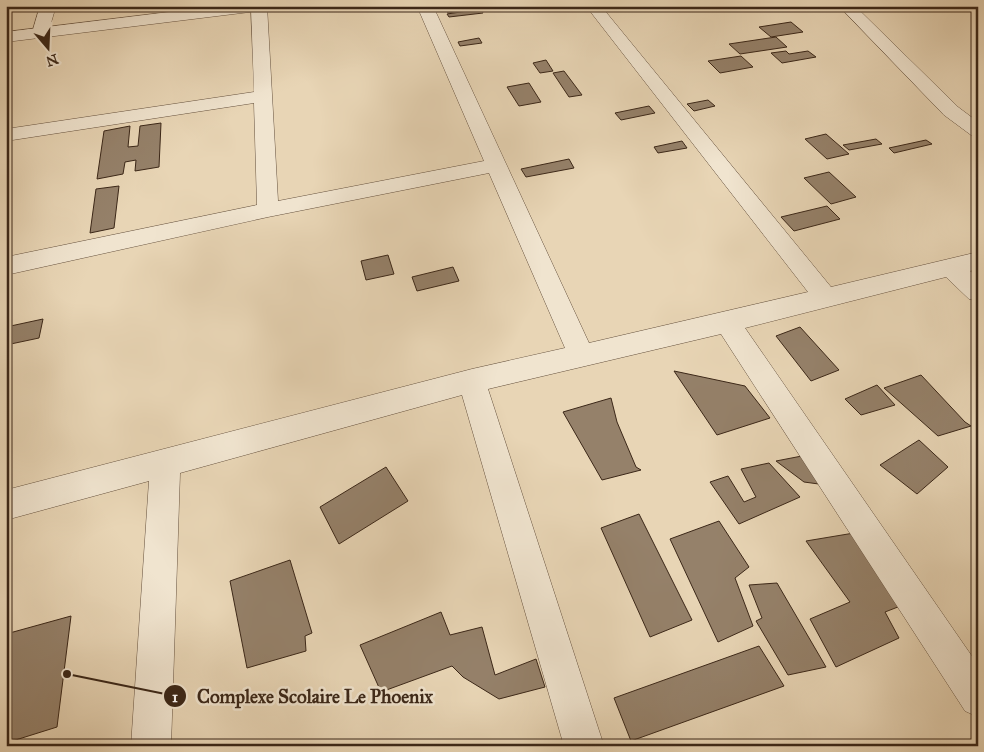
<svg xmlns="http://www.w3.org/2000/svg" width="984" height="752" font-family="'IM FELL Great Primer',serif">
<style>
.building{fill:#95816a;stroke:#3b2718}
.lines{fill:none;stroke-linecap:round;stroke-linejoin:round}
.minor-casing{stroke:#66523f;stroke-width:1}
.tertiary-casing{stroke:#66523f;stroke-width:1}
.minor{fill:#f0e4cf;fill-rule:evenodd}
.tertiary{fill:#f0e4cf;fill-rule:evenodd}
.leader{fill:none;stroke:#3b2718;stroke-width:2}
.callout-dot{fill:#3b2718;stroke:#f0e4cf;stroke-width:2}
.mark-label{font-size:15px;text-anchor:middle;font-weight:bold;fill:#fff}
.callout-label{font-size:19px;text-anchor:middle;font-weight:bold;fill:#3b2718;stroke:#f0e4cf;stroke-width:5;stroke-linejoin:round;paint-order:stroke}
</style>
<rect width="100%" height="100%" fill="#e8d5b5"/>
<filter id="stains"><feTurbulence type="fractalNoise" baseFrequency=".004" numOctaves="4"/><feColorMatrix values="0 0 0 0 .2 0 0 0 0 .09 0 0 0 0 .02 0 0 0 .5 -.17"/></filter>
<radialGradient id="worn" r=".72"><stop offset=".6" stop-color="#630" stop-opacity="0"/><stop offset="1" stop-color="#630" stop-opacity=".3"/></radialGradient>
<g class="building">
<polygon points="156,6 187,6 155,10"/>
<polygon points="460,6 482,6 483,8 448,13 445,8"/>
<polygon points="481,9 483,13 449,17 447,14"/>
<polygon points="791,22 803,32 771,37 759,27"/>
<polygon points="776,37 787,47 740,54 729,44"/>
<polygon points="479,38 482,43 460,46 458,42"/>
<polygon points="786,51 789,54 808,51 816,57 782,63 771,53"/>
<polygon points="741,56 753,67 720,73 708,61"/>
<polygon points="546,60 553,71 540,73 533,63"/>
<polygon points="564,71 582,95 569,97 553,73"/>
<polygon points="529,83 541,102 519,106 507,87"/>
<polygon points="708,100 715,106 694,111 687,104"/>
<polygon points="649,106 655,113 621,120 615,113"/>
<polygon points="161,123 159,167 135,171 136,160 125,162 123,174 97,179 104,131 130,126 128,147 138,146 140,126"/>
<polygon points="826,134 849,154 827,159 805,139"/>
<polygon points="876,139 882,144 849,150 843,145"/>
<polygon points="926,140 932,144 894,153 889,148"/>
<polygon points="682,141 687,148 658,153 654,147"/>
<polygon points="569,159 574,168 526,177 521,169"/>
<polygon points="829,172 856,197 831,204 804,178"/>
<polygon points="119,186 114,228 90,233 96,189"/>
<polygon points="827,206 840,219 794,231 781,217"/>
<polygon points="388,255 394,274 366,280 361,261"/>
<polygon points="453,267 459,281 417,291 412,277"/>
<polygon points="43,319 39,338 6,345 6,327"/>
<polygon points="800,327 839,370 811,381 776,336"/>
<polygon points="674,371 745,386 770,418 717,435"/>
<polygon points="921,375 965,422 971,426 938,436 884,388"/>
<polygon points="877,385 895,405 861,415 845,399"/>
<polygon points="611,398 617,422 636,467 641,470 602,480 563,412"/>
<polygon points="919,440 948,467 917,494 880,465"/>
<polygon points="807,455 826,485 804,482 776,461"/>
<polygon points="769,463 800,497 739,524 710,482 728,476 744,502 756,497 741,469"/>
<polygon points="386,467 408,501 339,544 320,507"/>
<polygon points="639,514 692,620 650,637 601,528"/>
<polygon points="719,521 749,567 735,578 753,626 718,642 670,539"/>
<polygon points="854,533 903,605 885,612 899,638 836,667 810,619 850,602 806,541"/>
<polygon points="290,560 312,633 305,636 306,651 247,668 230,581"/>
<polygon points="777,583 826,667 788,675 756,621 762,618 749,585"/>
<polygon points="441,612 450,635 482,627 495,675 536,659 545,687 499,699 463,677 452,666 381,692 360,645"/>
<polygon points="71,616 57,727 6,743 6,634"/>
<polygon points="759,646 784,686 631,741 614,698"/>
</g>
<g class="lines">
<g class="minor-casing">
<g id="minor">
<polygon points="40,6 56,6 48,33 46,36 34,36 32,33"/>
<polygon points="251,6 267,6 278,201 484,161 417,6 433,6 589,343 808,292 586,6 601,6 831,287 978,252 978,269 970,271 978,277 978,301 969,299 946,277 745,328 978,665 978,717 965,711 721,334 488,389 604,746 564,746 462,395 180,473 171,746 131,746 149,481 6,520 6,490 472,369 565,348 489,173 268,217 6,275 6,257 257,205 254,103 6,141 6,129 254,92"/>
</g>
</g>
<g class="tertiary-casing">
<g id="tertiary">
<polygon points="218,6 265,6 263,9 258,11 6,42 6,32"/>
<polygon points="839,6 855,6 958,107 978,122 978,137 971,135 944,115"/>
</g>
</g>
<use href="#minor" class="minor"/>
<use href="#tertiary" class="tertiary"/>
</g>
<path class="leader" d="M67 674L175 696"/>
<g class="callout-dot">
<circle cx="67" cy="674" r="5"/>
<circle cx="175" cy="696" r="12"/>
</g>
<g class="mark-label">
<text x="175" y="702">1</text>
</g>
<g class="callout-label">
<text x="315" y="703">Complexe Scolaire Le Phoenix</text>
</g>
<rect width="984" height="752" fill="none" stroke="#e8d5b5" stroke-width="25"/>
<rect x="8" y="8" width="969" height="737" fill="none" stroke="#3b2718" stroke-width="2.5"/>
<rect x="12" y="12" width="959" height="727" fill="none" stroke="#3b2718"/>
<g transform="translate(48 48) rotate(161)" stroke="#f0e4cf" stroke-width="4" paint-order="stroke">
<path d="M0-4L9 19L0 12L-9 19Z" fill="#3b2718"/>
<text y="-8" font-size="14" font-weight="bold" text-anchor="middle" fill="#3b2718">N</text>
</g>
<rect width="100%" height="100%" filter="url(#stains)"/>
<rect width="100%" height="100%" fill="url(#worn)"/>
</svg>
